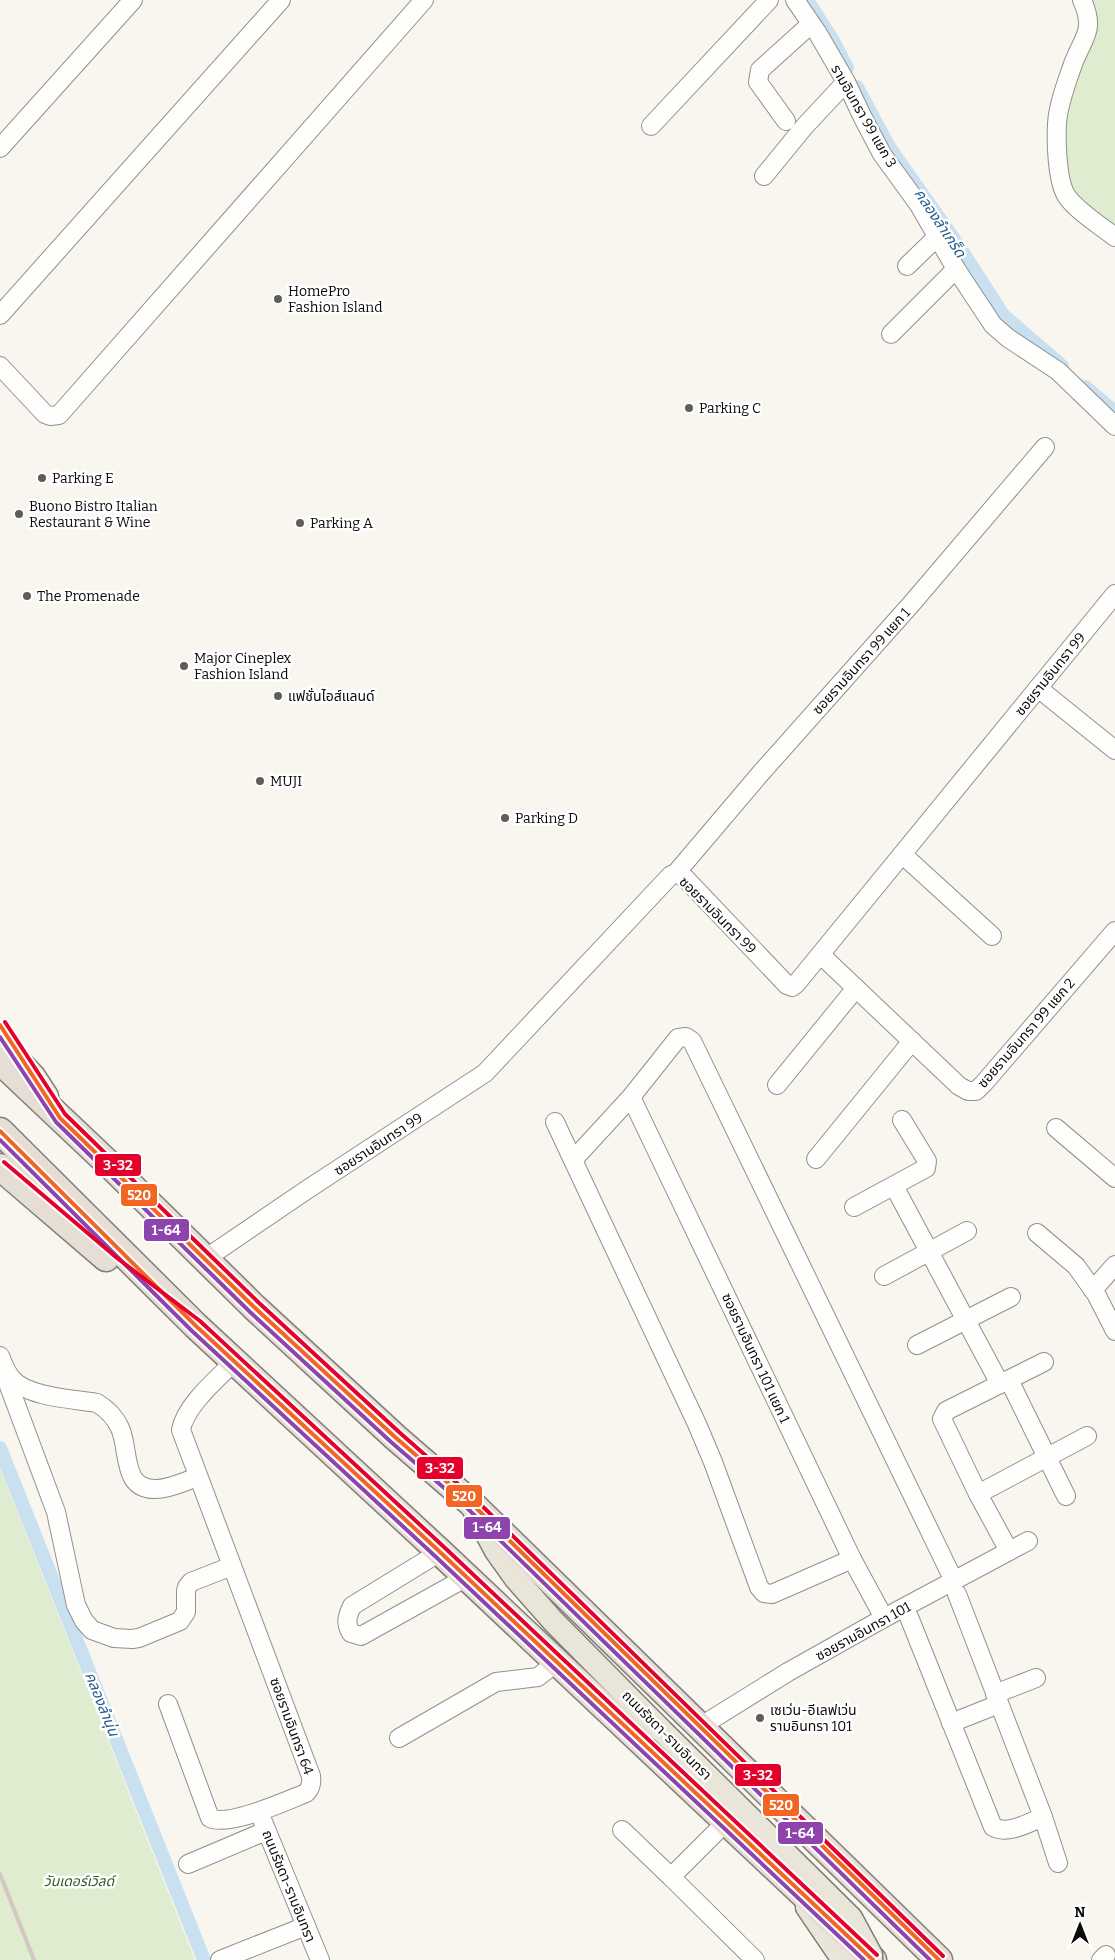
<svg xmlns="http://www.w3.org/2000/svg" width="1115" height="1960" font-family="Bitter,'Noto Sans Thai',serif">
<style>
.green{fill:#e0ecd0}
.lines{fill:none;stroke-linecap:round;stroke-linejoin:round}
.canal{stroke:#c8e0ef;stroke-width:14}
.minor-casing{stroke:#91908d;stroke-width:20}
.major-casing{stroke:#7e7e7a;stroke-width:25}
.highway-casing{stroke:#7e7e7a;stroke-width:29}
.minor{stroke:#fefefc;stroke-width:18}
.major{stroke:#e9e6d9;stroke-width:22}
.highway{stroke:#e6ded5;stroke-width:26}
.rail{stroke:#d3c6c4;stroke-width:4}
.major-bridge-casing{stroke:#7e7e7a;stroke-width:25;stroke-linecap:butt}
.major-bridge{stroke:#e9e6d9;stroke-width:22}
.bus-1-casing{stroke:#fff;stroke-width:8}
.bus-2-casing{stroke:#fff;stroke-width:8}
.bus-3-casing{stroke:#fff;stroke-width:8}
.bus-1{stroke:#f26522;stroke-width:4}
.bus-2{stroke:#8e44ad;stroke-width:4}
.bus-3{stroke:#e4002b;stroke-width:4}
.poi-dot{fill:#5d5d5a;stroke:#fff;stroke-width:2}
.labels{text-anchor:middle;stroke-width:5;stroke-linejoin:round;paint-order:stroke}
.street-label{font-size:14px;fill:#0a0a0a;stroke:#fff}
.poi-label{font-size:14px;fill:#0a0a0a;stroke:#fff;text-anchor:start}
.park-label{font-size:14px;font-style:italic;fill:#2c5a22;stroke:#fff}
.water-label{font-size:15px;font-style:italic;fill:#225b8d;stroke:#fff}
.line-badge{stroke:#fff;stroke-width:2}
.badge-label{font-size:14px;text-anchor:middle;font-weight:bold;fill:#fff}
</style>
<rect width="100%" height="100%" fill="#f8f6ee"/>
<g class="green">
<polygon points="1089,0 1115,0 1115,230 1074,199 1064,173 1064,115 1076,71 1091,46 1097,30 1093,8"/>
<polygon points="0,1468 195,1960 0,1960"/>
</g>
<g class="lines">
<g class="canal">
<polyline points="807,0 832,39 847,68"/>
<polyline points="857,87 889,147 958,245 1003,315 1062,366"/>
<polyline points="1085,387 1115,412"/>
<polyline points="0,1448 204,1960"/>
</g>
<g class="minor-casing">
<g id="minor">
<polyline points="795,0 817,32 846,82 862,116 882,154 919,205 956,269 993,325 1008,338 1058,371 1115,426"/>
<path d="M 1082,0 C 1096,31 1083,37 1073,64 C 1067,82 1058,104 1057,124 C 1056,141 1057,180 1066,195 C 1074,209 1102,227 1115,237"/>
<polyline points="786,121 758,82 760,70 811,24"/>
<polyline points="651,126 769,0"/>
<polyline points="0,148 133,0"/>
<polyline points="764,176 804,127 846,82"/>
<polyline points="907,266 937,237"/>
<polyline points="0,315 281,0"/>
<polyline points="891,334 956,269"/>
<polyline points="0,366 45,414 50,416 59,415 424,0"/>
<polyline points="1038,688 1115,750"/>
<polyline points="903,855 992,936"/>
<polyline points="676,873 760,774 913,602 1045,447"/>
<polyline points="821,955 959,1086 968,1091 976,1091 984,1083 1115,931"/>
<polyline points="777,1085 856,988"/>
<polyline points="631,1097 852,1559 884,1618"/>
<polyline points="555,1122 697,1424 713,1462 759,1587 764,1593 772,1594 852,1559"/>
<polyline points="1056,1128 1115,1178"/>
<polyline points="574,1159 631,1097 678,1038 686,1037 692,1041 954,1581"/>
<polyline points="816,1159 912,1041"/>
<polyline points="894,1186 1000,1384"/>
<polyline points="854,1207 926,1168 927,1161 902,1120"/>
<polyline points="1037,1233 1076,1266 1096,1294 1115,1331"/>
<polyline points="205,1259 308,1189 485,1073 671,875 676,873 685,878 787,985 792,987 796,984 1115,594"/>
<polyline points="884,1276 967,1231"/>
<polyline points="1093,1290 1115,1265"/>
<polyline points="917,1345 1011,1297"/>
<path d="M 0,1356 C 3,1364 6,1372 12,1379 C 28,1397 73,1399 97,1403 C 107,1409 115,1417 120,1428 C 130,1450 121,1490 156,1489 C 170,1489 185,1481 198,1477"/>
<polyline points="8,1374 9,1386 56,1512 76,1605 84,1621 92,1630 114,1638 132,1639 139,1638 180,1621 186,1612 186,1591 187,1587 191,1582 232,1566"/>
<polyline points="1009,1380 1066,1496"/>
<polyline points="978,1494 1087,1436"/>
<polyline points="1009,1551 978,1494 942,1419 946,1411 1044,1362"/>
<path d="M 440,1552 L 352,1606 C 347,1617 345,1623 351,1633 L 361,1636 L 467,1577"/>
<polyline points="957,1594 1043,1817 1058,1863"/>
<path d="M 909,1617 L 993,1827 C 1008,1835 1028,1823 1043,1817"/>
<polyline points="995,1694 1036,1678"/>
<path d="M 168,1704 L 210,1818 C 229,1827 286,1801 306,1793 C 311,1788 312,1783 311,1776 L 181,1430 C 185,1406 217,1379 234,1362"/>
<polyline points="951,1723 999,1704"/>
<polyline points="701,1726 788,1672 884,1618 1028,1541"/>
<polyline points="399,1738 496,1682 538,1677 557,1662"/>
<polyline points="259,1812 320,1960"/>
<polyline points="726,1822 671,1877 755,1960"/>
<polyline points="622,1830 671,1877"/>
<polyline points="188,1864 266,1831"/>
<polyline points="220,1960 306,1926"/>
<polyline points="1101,1960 1106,1955"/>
</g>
</g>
<g class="major-casing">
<g id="major">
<polyline points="0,1040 34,1076 47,1096"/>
<polyline points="474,1510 496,1551 516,1579 554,1622 662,1731"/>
<polyline points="807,1907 843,1960"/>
</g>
</g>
<g class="highway-casing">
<g id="highway">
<polyline points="0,1061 111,1166 254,1307 395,1437 470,1502 939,1960"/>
<polyline points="0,1131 196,1326 440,1552 873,1960"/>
<polyline points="0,1167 106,1258"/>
</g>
</g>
<use href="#minor" class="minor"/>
<use href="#major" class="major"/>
<use href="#highway" class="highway"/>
<polyline class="rail" points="0,1874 34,1960"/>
<g class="major-bridge-casing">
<polyline id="major-bridge" points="662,1731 851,1918 871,1955 871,1960"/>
</g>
<use href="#major-bridge" class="major-bridge"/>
<g class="bus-1-casing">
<g id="bus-1">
<polyline points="0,1025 60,1118 254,1307 395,1437 470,1502 939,1960"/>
<polyline points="0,1131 196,1326 440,1552 873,1960"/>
</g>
</g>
<g class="bus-2-casing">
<g id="bus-2">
<polyline points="0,1037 56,1122 250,1312 391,1442 466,1507 930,1960"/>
<polyline points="0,1140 192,1331 436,1557 864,1960"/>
</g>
</g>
<g class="bus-3-casing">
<g id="bus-3">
<polyline points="5,1022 65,1114 258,1302 399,1432 474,1498 943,1956"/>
<polyline points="4,1162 117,1258 200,1321 444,1547 877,1955"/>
</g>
</g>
<use href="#bus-1" class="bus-1"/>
<use href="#bus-2" class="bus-2"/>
<use href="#bus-3" class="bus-3"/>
</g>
<g class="poi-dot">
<circle cx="278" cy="299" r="5"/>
<circle cx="689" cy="408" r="5"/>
<circle cx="42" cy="478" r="5"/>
<circle cx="19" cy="514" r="5"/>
<circle cx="300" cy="523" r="5"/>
<circle cx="27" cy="596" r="5"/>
<circle cx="184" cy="666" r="5"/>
<circle cx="278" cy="696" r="5"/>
<circle cx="260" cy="781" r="5"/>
<circle cx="505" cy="818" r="5"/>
<circle cx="760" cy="1718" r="5"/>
</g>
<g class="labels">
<g class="street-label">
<text transform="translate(864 116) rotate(60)" y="5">รามอินทรา 99 แยก 3</text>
<text transform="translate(861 661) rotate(-48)" y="5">ซอยรามอินทรา 99 แยก 1</text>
<text transform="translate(1050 674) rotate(-51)" y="5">ซอยรามอินทรา 99</text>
<text transform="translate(718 915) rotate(45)" y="5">ซอยรามอินทรา 99</text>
<text transform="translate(1026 1033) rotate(-49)" y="5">ซอยรามอินทรา 99 แยก 2</text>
<text transform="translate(378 1144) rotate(-33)" y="5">ซอยรามอินทรา 99</text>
<text transform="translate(756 1358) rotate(65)" y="5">ซอยรามอินทรา 101 แยก 1</text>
<text transform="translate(863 1631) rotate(-29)" y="5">ซอยรามอินทรา 101</text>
<text transform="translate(292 1726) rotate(70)" y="5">ซอยรามอินทรา 64</text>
<text transform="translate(667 1735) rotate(45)" y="5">ถนนรัชดา-รามอินทรา</text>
<text transform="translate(289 1886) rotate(68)" y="5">ถนนรัชดา-รามอินทรา</text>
</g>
<g class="poi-label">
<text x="288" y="296">HomePro<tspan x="288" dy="16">Fashion Island</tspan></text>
<text x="699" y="413">Parking C</text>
<text x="52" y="483">Parking E</text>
<text x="29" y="511">Buono Bistro Italian<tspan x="29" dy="16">Restaurant &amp; Wine</tspan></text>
<text x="310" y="528">Parking A</text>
<text x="37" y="601">The Promenade</text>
<text x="194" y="663">Major Cineplex<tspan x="194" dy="16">Fashion Island</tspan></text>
<text x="288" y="701">แฟชั่นไอส์แลนด์</text>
<text x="270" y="786">MUJI</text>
<text x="515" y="823">Parking D</text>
<text x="770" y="1715">เซเว่น-อีเลฟเว่น<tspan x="770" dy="16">รามอินทรา 101</tspan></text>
</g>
<g class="park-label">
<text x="79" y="1886">วันเดอร์เวิลด์</text>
</g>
<g class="water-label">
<text transform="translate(940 223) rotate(56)" y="5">คลองลำเกร็ด</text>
<text transform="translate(102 1704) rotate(68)" y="5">คลองลำนุ่น</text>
</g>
</g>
<g class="line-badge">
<rect x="94" y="1153" width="48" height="24" rx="5" fill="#e4002b"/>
<rect x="120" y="1183" width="38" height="24" rx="5" fill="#f26522"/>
<rect x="143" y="1218" width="47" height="24" rx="5" fill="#8e44ad"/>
<rect x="416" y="1456" width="48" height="24" rx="5" fill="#e4002b"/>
<rect x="445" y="1484" width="38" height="24" rx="5" fill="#f26522"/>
<rect x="463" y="1516" width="48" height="24" rx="5" fill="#8e44ad"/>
<rect x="734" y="1763" width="48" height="24" rx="5" fill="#e4002b"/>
<rect x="762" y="1793" width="38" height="24" rx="5" fill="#f26522"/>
<rect x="777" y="1821" width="47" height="24" rx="5" fill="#8e44ad"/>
</g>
<g class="badge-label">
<text x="118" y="1170">3-32</text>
<text x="139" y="1200">520</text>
<text x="166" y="1235">1-64</text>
<text x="440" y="1473">3-32</text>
<text x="464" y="1501">520</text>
<text x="487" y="1532">1-64</text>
<text x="758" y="1780">3-32</text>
<text x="781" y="1810">520</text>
<text x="800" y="1838">1-64</text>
</g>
<g transform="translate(1080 1925)" stroke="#ffffff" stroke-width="4" paint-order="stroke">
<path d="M0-4L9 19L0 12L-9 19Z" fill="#0a0a0a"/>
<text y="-8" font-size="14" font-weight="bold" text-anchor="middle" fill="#0a0a0a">N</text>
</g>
</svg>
